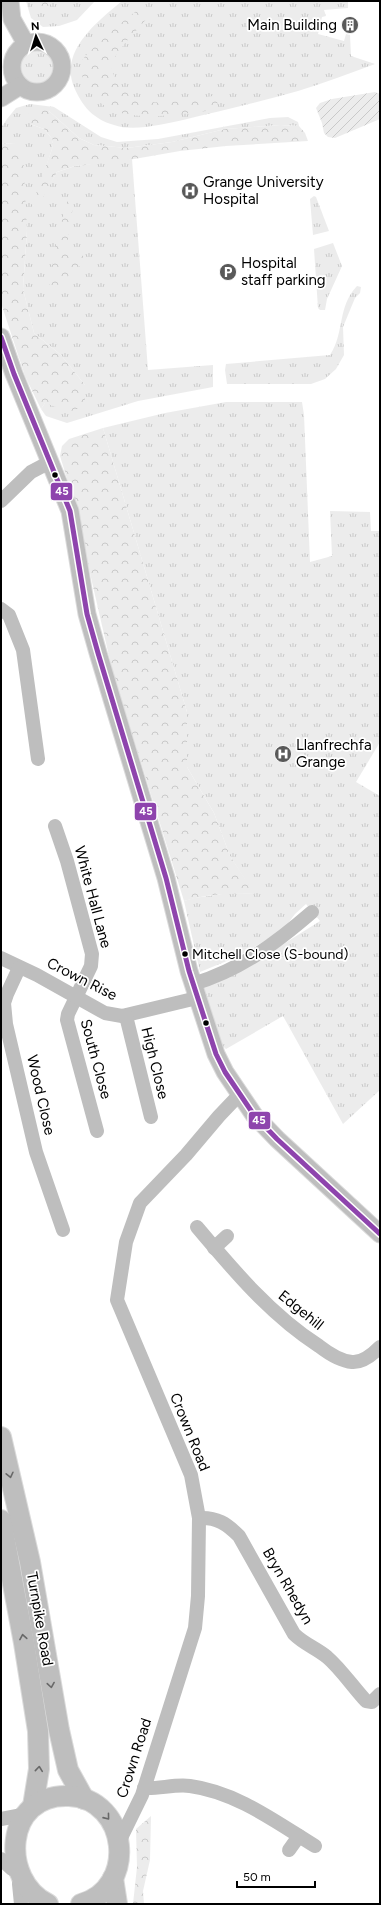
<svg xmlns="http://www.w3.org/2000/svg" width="381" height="1905" font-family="Figtree,sans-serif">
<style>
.grass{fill:url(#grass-tufts)}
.forest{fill:url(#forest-crowns)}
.garden{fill:url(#garden-furrows)}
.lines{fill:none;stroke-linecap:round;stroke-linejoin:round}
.major-casing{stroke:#dbdbdb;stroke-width:19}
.highway-casing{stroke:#dbdbdb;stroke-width:22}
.minor{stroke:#bebebe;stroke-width:14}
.major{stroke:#bebebe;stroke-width:17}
.highway{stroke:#bebebe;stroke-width:20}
.bus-1-casing{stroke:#fff;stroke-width:8}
.bus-1{stroke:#8e44ad;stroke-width:5}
.oneway{stroke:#686868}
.bus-dot{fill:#000;stroke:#fff;stroke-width:1.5}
.labels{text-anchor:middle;stroke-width:3.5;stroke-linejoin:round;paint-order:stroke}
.bus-label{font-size:14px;fill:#000;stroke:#fff;text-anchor:start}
.poi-label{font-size:15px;fill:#000;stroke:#fff;text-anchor:start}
.street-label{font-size:15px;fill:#000;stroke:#fff}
.line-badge{stroke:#fff;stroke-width:1.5}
.badge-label{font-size:11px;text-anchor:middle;font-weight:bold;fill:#fff}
</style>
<defs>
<pattern id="grass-tufts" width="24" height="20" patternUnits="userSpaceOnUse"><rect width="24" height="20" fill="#ececec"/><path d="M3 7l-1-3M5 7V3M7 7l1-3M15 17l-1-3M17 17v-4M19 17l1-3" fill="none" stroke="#c9c9c9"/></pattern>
<pattern id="forest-crowns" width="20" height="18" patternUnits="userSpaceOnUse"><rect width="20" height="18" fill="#ececec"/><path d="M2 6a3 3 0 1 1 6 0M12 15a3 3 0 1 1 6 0" fill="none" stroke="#c9c9c9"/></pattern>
<pattern id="garden-furrows" width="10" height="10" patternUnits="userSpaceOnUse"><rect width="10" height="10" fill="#ececec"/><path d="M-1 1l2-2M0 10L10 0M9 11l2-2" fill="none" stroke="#c9c9c9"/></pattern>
</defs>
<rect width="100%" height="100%" fill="#fff"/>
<g class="grass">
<polygon points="26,1 95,1 77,20 59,26 43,27 31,18"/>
<path d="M 122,1 L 348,1 L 348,8 L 324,10 L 326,16 L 322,17 L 318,34 L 344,41 L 346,34 L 350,35 L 351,56 L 375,64 C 350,73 324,83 298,91 C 260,102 221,111 183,120 C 163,124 133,132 114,125 C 93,119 82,106 74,87 C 59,51 98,21 122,1 Z"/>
<circle cx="37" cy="67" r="18"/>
<polygon points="30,104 54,107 101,137 117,142 158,139 270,118 288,117 298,122 299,126 280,125 225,129 172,142 127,148 94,145 79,138 49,111 30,124 44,129 53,140 52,149 33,206 50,184 57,172 75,166 132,159 148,370 213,365 213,387 138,401 67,423 46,416 41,409 45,403 85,385 61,355 34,333 23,289 27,231 14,143 1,144 1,128 7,119 16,108"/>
<polygon points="314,196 316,197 329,231 313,235 310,199"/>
<polygon points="333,243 342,266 327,299 325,310 320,310 318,308 314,249"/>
<path d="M 357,286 L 361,287 L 360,293 L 355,298 L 343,327 L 344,355 L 336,369 L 325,379 L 311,384 L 227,384 L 225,370 L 226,364 L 330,355 C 345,332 337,307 357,286 Z"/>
<polygon points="226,402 302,402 304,415 310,562 332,556 330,511 370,512 371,531 380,531 380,742 356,782 380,796 380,1090 343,1124 283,1016 226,1049 217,1041 199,986 263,957 320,921 306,904 295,914 283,930 239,956 200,972 184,901 194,898 229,893 254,894 230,856 214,813 187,767 187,712 103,428 165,413"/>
</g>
<g class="forest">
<polygon points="34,1 55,1 41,11"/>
<path d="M 143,7 L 149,11 L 150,15 L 125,43 L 110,64 C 113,81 130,101 149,102 C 170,104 193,99 213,96 L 218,101 L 217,105 L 213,110 C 183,114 126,124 102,104 C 91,96 85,83 80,71 C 80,67 81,63 83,59 C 90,50 134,10 143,7 Z"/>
<polygon points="35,109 49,111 79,138 94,145 127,148 172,142 225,129 280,125 299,126 305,133 308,141 226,146 180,151 117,162 75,166 57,172 38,207 32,205 52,149 53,140 44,129 30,124 26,116"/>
<polygon points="14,143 23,152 27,231 23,289 34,333 61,355 85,385 85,406 69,412 45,403 41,409 25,376 1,303 1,144"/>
<path d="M 69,194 L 74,200 L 68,238 L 68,251 L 74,257 L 82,255 L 87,260 L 51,291 C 45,280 65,210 69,194 Z"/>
<path d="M 103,428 L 187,712 L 187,767 L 214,813 L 230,856 L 255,894 C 231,893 207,894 184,901 L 112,669 L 72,495 L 60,456 L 62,446 L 69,439 Z"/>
<polygon points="151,1816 150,1860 143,1891 144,1904 133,1904 137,1867 136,1829"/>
</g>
<polygon class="garden" points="375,92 380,94 380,119 335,138 328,137 324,133 322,123 316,108 320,103 332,99"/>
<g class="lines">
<g class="major-casing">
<g id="major">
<polyline points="10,1 12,19 26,44"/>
<circle cx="37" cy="67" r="25"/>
<polyline points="1,98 20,86"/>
<polyline points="1,337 14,374 70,511 87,614 98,653 166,878 189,971 216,1054 225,1072 254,1115 277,1139 380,1234"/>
</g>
</g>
<g class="highway-casing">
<g id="highway">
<polyline points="1,1437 30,1562 59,1730 68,1770 84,1799"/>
<polyline points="1,1520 24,1643 38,1731 39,1769 33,1806"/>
<polyline points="113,1878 117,1904"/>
<path d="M 48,1904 C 0,1881 3,1793 69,1796 C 129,1799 138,1888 81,1904"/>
</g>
</g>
<g class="minor">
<polyline points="1,501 31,472 50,462"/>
<polyline points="1,609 9,615 23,650 38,759"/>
<polyline points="55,826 67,861 92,954 91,966 68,1014 67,1020 97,1131"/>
<polyline points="1,958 37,975 105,1013 122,1016 197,998"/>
<polyline points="19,968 7,994 4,1003 6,1024 36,1152 63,1230"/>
<path d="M 193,984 C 240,970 275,944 312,912"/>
<polyline points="126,1016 151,1117"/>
<path d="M 197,1227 C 234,1271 271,1315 319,1346 C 328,1353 340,1361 352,1362 C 363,1363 373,1354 380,1347"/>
<polyline points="214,1248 227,1236"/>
<path d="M 199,1518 C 217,1517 227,1524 239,1536 L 294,1634 C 304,1644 316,1648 327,1657 C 341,1669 353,1687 366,1701 L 372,1702 L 380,1694"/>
<path d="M 144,1788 C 159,1789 175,1784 190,1786 C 236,1792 276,1822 315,1846"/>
<polyline points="1,1819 22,1815"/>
<polyline points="119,1842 142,1795 195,1628 198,1596 199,1518 191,1475 117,1300 126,1242 140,1203 186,1155 219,1116 239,1095"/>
<polyline points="289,1850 299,1836"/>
<polyline points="1,1859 12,1869"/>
<polyline points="19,1884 21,1904"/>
</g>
<use href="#major" class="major"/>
<use href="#highway" class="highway"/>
<g class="bus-1-casing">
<polyline id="bus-1" points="1,337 14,374 70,511 87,614 98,653 166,878 189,971 216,1054 225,1072 254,1115 277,1139 380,1234"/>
</g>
<use href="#bus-1" class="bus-1"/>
</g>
<defs><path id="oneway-chevron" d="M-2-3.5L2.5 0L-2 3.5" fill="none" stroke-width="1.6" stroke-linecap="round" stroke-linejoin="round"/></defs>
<g class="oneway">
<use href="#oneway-chevron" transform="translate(10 1475) rotate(77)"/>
<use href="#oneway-chevron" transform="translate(23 1637) rotate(-100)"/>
<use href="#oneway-chevron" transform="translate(51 1685) rotate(81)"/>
<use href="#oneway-chevron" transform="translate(39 1769) rotate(-84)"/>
<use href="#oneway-chevron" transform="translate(107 1817) rotate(51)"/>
</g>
<defs>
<g id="building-disc" transform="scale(0.9)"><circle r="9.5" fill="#595959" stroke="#fff"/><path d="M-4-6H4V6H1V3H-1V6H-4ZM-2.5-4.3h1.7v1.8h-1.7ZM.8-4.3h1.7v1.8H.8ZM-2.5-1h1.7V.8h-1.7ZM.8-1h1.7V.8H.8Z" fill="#fff"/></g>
<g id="hospital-disc" transform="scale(0.9)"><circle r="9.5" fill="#595959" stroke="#fff"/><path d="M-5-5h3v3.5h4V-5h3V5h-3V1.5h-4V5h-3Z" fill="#fff"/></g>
<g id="parking-disc" transform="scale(0.9)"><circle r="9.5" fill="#595959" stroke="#fff"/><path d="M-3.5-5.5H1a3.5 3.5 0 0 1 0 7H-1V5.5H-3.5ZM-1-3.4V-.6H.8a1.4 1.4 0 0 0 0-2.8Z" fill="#fff"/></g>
</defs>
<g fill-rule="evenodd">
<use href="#building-disc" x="350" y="25"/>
<use href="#hospital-disc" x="190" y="191"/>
<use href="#parking-disc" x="228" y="272"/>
<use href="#hospital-disc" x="283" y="754"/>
</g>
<g class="bus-dot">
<circle cx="55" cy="475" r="3.5"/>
<circle cx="185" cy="954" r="3.5"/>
<circle cx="206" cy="1023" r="3.5"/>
</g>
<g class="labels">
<g class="bus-label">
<text x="192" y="959">Mitchell Close (S-bound)</text>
</g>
<g class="poi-label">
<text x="337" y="30" text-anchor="end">Main Building</text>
<text x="203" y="187">Grange University<tspan x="203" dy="17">Hospital</tspan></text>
<text x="241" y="268">Hospital<tspan x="241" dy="17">staff parking</tspan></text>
<text x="296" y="750">Llanfrechfa<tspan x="296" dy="17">Grange</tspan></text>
</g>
<g class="street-label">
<text transform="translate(93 897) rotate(75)" y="5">White Hall Lane</text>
<text transform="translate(82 979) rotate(27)" y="5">Crown Rise</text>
<text transform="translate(96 1059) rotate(75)" y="5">South Close</text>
<text transform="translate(155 1063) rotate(76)" y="5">High Close</text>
<text transform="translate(41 1095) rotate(77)" y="5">Wood Close</text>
<text transform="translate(301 1310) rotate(39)" y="5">Edgehill</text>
<text transform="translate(190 1432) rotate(68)" y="5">Crown Road</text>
<text transform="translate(288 1586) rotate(60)" y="5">Bryn Rhedyn</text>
<text transform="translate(40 1619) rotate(80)" y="5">Turnpike Road</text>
<text transform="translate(134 1758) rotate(-72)" y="5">Crown Road</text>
</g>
</g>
<g class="line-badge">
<rect x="50" y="482" width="23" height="19" rx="4" fill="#8e44ad"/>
<rect x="134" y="802" width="23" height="19" rx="4" fill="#8e44ad"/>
<rect x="248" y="1111" width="23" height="19" rx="4" fill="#8e44ad"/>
</g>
<g class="badge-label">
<text x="62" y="495">45</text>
<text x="146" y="815">45</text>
<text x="259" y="1124">45</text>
</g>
<rect width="381" height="1905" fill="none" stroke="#000000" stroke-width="4"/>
<g transform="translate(36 36) rotate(356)" stroke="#ffffff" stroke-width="3" paint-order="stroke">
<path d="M0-3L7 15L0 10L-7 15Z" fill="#000000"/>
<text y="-6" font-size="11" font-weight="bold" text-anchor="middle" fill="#000000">N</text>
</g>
<path d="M237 1881v6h78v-6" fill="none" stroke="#000000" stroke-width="2"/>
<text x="243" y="1881" font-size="12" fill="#000000" stroke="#ffffff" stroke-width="3" paint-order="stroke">50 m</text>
</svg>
